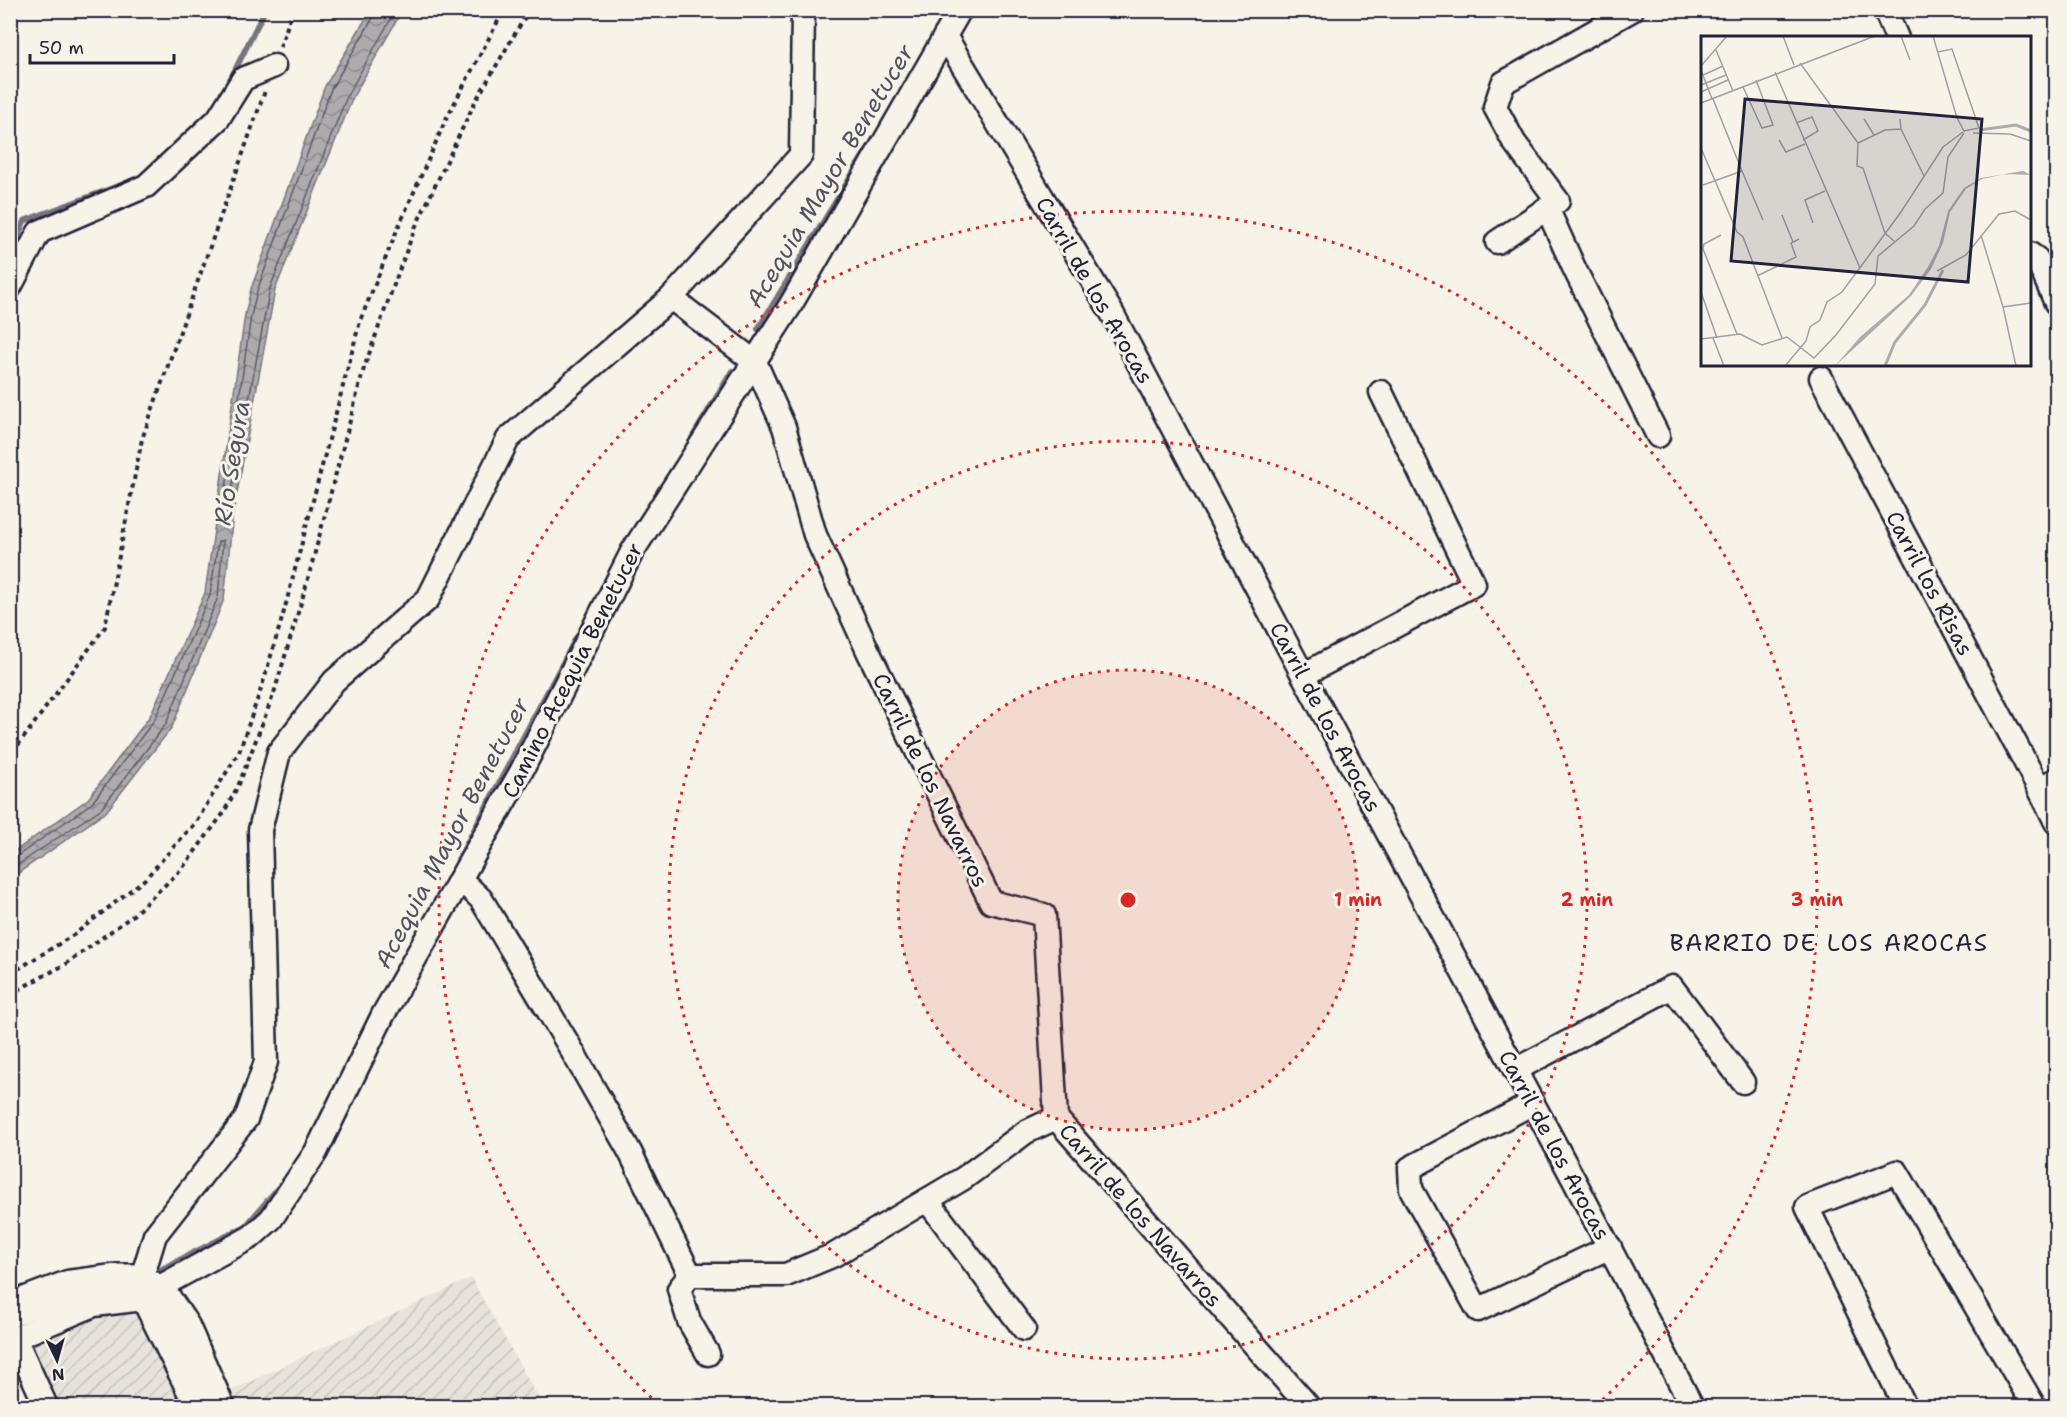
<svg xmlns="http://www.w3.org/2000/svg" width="2067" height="1417" font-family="'Shantell Sans',sans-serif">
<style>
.industrial{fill:url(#industrial-furrows)}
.water{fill:url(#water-waves);stroke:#76747f;stroke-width:1.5}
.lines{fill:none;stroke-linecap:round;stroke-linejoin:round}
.shore{stroke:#5a5969;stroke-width:1.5}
.stream{stroke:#76747f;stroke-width:6}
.street-casing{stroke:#22223b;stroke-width:27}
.secondary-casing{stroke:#22223b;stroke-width:38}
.path{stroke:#22223b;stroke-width:4;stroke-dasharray:4.5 4.5;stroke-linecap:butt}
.street{stroke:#f7f3e8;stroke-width:22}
.secondary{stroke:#f7f3e8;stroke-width:33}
.ring{fill:none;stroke:#d62828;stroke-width:3;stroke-dasharray:3 6}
.labels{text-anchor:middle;stroke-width:6;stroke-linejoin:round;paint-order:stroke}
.street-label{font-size:22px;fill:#22223b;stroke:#f7f3e8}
.water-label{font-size:24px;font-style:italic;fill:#535263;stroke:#f7f3e8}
.neighbourhood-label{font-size:24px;letter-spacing:1.5px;fill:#22223b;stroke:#f7f3e8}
.inset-river{fill:none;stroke:#aeabad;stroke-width:3}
.inset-road{fill:none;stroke:#a29fa3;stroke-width:1.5}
.view{fill:#22223b;fill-opacity:0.15;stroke:#22223b;stroke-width:3}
.inset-edge{fill:none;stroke:#22223b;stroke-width:3}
.centre{fill:#d62828;stroke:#f7f3e8;stroke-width:3}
.ring-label{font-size:18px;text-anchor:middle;font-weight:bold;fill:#d62828;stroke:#f7f3e8;stroke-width:6;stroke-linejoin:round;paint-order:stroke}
</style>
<defs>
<pattern id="industrial-furrows" width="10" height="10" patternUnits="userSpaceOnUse" patternTransform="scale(1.5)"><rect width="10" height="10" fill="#e7e3db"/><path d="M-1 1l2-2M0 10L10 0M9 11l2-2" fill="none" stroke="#c6c2bd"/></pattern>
<pattern id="water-waves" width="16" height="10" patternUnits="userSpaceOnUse" patternTransform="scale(1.5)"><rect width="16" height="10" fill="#aeabad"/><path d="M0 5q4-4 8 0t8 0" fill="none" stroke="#8d8b8e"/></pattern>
</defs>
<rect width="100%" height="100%" fill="#f7f3e8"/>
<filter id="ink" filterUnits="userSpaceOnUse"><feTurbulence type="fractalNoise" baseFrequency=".0167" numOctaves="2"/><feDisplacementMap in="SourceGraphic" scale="12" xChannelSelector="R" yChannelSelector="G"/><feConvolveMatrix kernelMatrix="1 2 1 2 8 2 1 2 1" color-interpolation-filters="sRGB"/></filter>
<g filter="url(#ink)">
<polygon class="industrial" points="471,1278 543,1406 44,1406 11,1327 10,1310 116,1281 213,1399"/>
<polygon class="water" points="371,10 402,11 353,97 275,290 233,514 224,599 172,727 106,812 11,878 11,854 88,799 150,716 205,593 245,315 251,289 325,86"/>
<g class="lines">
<g class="shore">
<polyline points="375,10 374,16 331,89 257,291 251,316 226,488 228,491 232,489 270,288 348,94 396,10"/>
<polyline points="10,859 16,857 92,803 155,719 210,595 218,542 223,540 218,597 166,724 102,808 10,870"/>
</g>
<g class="stream">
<polyline points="229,82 265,10"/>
<polyline points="10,258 24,221 118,186"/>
<polyline points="758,329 867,150"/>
<polyline points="692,438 732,371"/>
<polyline points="458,860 576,638"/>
<polyline points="162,1269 246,1226 283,1182"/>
</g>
<g class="street-casing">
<g id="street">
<polyline points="1885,10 1897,38"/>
<polyline points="945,36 1112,313 1303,675 1574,1180 1692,1406"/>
<polyline points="1547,208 1575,270 1658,436"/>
<polyline points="1497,242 1558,201 1514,142 1495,107 1503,83 1632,10"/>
<polyline points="2030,254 2037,259 2056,303"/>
<polyline points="10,287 39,232 146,186 218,119 243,79 274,66"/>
<polyline points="671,298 755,362 784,427 815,535 868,651 991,902 1044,915 1056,1118 1308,1406"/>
<polyline points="1821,378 2039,788"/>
<polyline points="1303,675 1474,584 1381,392"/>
<polyline points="2056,780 2039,788 2056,822"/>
<polyline points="460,879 481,899 567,1042 630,1152 690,1275"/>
<polyline points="1515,1070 1672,987 1743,1082"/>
<polyline points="1533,1103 1410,1168 1411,1189 1478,1310 1610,1247"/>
<polyline points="927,1200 1024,1329"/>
<polyline points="141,1281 155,1235 246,1119 266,1062 260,830 279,752 334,681 428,599 508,439 671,298 801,155 803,10"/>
<polyline points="154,1290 251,1237 271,1219 316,1152 383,1015 521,772 632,552 790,306 960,10"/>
<polyline points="708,1354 689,1321 679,1289 690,1275 786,1275 834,1255 964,1178 1026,1132 1056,1118"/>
<polyline points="46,1406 15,1338 94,1305 143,1299 196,1406"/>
<polyline points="1905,1406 1807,1207 1897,1172 2034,1406"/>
</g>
</g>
<g class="secondary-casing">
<polyline id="secondary" points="10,1310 70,1287 116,1281 141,1281 161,1295 183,1328 217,1406"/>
</g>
<g class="path">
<polyline points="280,47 293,10"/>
<polyline points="10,750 19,744 105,627 142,439 265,91"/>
<polyline points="10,974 75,934 145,879 196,822 239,752 262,686 283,615 360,321 395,235 447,117 504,10"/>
<polyline points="10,994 66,964 132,916 181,870 223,814 239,784 274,693 306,586 364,368 400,268 415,228 475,102 529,10"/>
</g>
<use href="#street" class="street"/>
<use href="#secondary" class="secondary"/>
</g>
</g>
<circle cx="1128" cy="900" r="230" fill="#d62828" fill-opacity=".12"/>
<g class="ring">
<circle cx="1128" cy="900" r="230"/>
<circle cx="1128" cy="900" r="459"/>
<path d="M658 1404A689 689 0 1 1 1598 1404"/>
</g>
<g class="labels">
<g class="street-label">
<text transform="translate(1095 290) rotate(60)" y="8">Carril de los Arocas</text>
<text transform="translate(1930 583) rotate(62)" y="8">Carril los Risas</text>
<text transform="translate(572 670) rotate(-63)" y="8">Camino Acequia Benetucer</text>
<text transform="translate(1326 717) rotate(62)" y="8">Carril de los Arocas</text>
<text transform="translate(931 780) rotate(64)" y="8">Carril de los Navarros</text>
<text transform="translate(1555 1145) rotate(62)" y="8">Carril de los Arocas</text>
<text transform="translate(1141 1215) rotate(49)" y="8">Carril de los Navarros</text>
</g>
<g class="water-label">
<text transform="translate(830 176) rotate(-59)" y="8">Acequia Mayor Benetucer</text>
<text transform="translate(232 463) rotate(-81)" y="8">Río Segura</text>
<text transform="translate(452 833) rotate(-62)" y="8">Acequia Mayor Benetucer</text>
</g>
<g class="neighbourhood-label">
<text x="1829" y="951">BARRIO DE LOS AROCAS</text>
</g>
</g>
<g transform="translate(1701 36)">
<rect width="330" height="330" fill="#f7f3e8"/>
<path d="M 322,135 L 330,139 L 304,138 L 281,143 L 265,153 L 249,176 L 242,207 L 230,233 L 210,260 L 134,330 L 159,301 L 208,259 L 227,231 L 238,210 L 247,175 L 263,152 L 280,142 Z" fill="#aeabad"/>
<path class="inset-river" d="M 278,94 L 315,89 L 330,95M 184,330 L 194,306 L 224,269 L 242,234"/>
<path class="inset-road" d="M 82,0 L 93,29M 200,0 L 209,24M 232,0 L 256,82M 15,14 L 32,55M 237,16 L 251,13 L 278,92 L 263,95 L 255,80M 99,27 L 157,107 L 156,130 L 162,132 L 184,197 L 193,205M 0,30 L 26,0M 0,34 L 11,63M 74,36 L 159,232M 0,40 L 22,30M 0,49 L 25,39M 42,51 L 61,92 L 72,89 L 55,44M 0,56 L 27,44M 0,67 L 174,0M 163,83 L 173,99M 95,87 L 111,81 L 117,95 L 102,104M 200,93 L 223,140M 272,97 L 309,98 L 330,105M 78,104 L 85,116 L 104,108M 157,107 L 184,94 L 200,93 L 199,83M 0,112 L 36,196 L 42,201 L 81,302M 41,135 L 62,184M 2,149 L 41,135 L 12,63M 81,179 L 92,206M 112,187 L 104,164 L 124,155M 20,199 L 3,208 L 2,213 L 36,298M 280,199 L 302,271M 236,235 L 265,219 L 298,178 L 314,175 L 330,184M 56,240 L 95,221 L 90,207 L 98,203M 0,256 L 16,302M 12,302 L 23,330M 0,303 L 39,298 L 61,309 L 86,301 L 113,322 L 135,299 L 174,248 L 177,220 L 213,190 L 224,173 L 242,157 L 247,121 L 263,97M 84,330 L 105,305 L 109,291 L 119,284 L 126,266 L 141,256 L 200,176 L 242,111 L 262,96M 315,330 L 302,271 L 330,267"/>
<path class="view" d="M 44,63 L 281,83 L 267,246 L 30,225 Z"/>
<rect width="330" height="330" class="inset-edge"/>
</g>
<circle cx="1128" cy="900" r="9" class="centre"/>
<g class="ring-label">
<text x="1358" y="906">1 min</text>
<text x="1587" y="906">2 min</text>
<text x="1817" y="906">3 min</text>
</g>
<rect width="2067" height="1417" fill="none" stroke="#f7f3e8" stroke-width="36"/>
<rect x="18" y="18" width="2031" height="1381" fill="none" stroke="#22223b" stroke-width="2" filter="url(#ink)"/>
<g transform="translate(57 1360) rotate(175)" stroke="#f7f3e8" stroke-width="4.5" paint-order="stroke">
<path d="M0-4.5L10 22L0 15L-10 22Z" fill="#22223b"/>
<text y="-9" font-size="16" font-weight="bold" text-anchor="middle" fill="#22223b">N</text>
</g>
<path d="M30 54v9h144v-9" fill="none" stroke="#22223b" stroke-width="3"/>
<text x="39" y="54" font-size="18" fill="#22223b" stroke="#f7f3e8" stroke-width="4.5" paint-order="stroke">50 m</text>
</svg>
